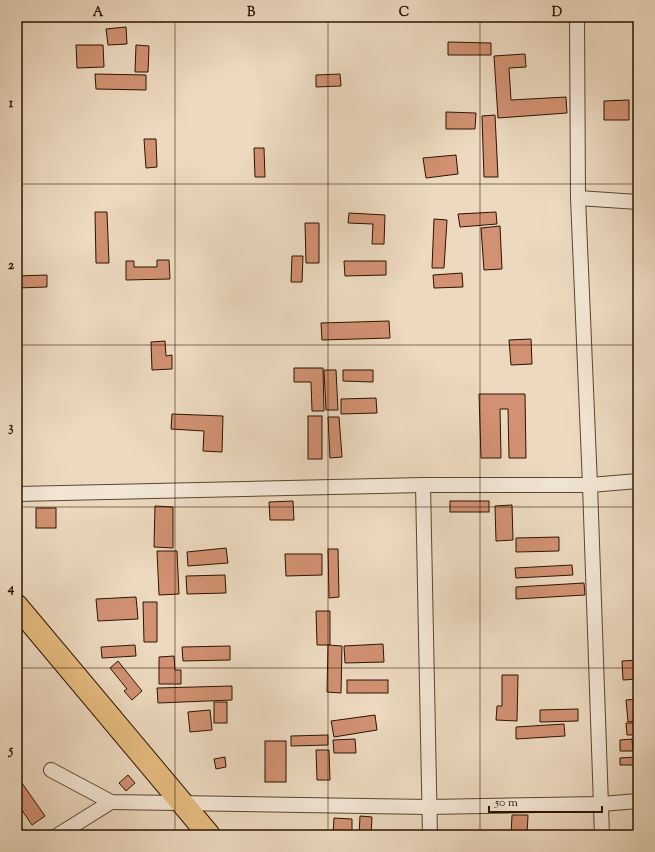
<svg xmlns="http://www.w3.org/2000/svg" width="655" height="852" font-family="'Sorts Mill Goudy',serif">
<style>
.building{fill:#d19172;stroke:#2c1400}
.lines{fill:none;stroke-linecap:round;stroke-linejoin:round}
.minor-casing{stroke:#5c4530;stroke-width:16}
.primary-casing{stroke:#2c1400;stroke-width:24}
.minor{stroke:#f3e6d5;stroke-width:14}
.primary{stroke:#e6bc80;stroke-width:22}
.grid{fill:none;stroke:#2c1400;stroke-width:1;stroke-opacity:0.55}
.neatline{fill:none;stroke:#2c1400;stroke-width:1.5}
.grid-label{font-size:13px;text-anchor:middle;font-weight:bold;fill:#2c1400}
</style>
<rect width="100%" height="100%" fill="#ecd9bf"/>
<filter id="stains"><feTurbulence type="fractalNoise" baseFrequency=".005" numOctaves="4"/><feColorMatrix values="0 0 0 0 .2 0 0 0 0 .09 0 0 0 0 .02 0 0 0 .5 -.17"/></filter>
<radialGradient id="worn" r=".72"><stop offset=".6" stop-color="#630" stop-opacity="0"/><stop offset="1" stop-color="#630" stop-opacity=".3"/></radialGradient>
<g class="building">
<polygon points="126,27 127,44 108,45 106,29"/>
<polygon points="448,42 491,43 491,55 448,55"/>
<polygon points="76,45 103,45 104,67 77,68"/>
<polygon points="136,45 149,46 148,72 135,72"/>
<polygon points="525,54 526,67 509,68 511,100 566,97 567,113 498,118 494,56"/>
<polygon points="95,74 146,75 146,90 96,89"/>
<polygon points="340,74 341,86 316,87 316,75"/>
<polygon points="629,100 629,120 604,120 604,101"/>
<polygon points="446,112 476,113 475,129 446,129"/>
<polygon points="495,115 498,177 484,177 482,116"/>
<polygon points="144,139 156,139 157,167 146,168"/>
<polygon points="254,148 264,148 265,177 255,177"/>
<polygon points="456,155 458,174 426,178 423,158"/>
<polygon points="95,212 107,212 109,263 96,263"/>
<polygon points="496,212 497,224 460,227 458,214"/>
<polygon points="349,213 385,215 384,244 372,244 373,224 348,223"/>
<polygon points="434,219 447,220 444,268 432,268"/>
<polygon points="305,223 319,223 319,263 306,263"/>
<polygon points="500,226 502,269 484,270 481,228"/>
<polygon points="292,256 303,256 302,282 291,282"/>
<polygon points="157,260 169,260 170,279 126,280 126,261 134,261 134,267 157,267"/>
<polygon points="344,261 386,261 386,275 345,276"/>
<polygon points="462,273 463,287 434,288 433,275"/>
<polygon points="47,275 47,287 17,288 17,276"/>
<polygon points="389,321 390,338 322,340 321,323"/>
<polygon points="531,339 532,364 511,365 509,340"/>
<polygon points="165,341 166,356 172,355 172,369 152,370 151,342"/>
<polygon points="294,368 323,368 324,411 312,411 311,382 294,382"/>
<polygon points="324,370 336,370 338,410 326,410"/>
<polygon points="343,370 373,370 373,382 343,381"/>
<polygon points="479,394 525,394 526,458 509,458 508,409 500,409 501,458 481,458"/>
<polygon points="376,398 377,413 341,414 341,399"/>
<polygon points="172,414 223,416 222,452 203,451 204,431 171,429"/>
<rect x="308" y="416" width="14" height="43"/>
<polygon points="328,417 339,417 342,457 330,458"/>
<polygon points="293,501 294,520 270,520 269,502"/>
<rect x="450" y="501" width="39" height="11"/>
<polygon points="512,505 513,540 496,541 495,506"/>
<polygon points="155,506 173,507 173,548 154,547"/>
<rect x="36" y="508" width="20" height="20"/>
<polygon points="559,537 559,551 516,552 516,538"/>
<polygon points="226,548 228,563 188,566 187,552"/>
<polygon points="328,549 338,549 339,597 329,598"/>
<polygon points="157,551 177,551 179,594 159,595"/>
<polygon points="285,554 322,554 322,575 286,576"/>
<polygon points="572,565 573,575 516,578 515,568"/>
<polygon points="225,575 226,593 187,594 186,576"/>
<polygon points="584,583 585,595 516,599 516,587"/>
<polygon points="136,597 138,619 98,621 96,599"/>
<polygon points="143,602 157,602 157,642 144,642"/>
<polygon points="316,611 330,611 330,645 317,645"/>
<polygon points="383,644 384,662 345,663 344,646"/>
<polygon points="135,645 136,656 102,658 101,647"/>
<polygon points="328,645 342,646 341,693 327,692"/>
<polygon points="230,646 230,660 183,661 182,647"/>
<polygon points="174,656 175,670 181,670 181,684 159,684 159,657"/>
<polygon points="638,660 638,679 623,680 622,661"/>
<polygon points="118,661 142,691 132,700 124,691 127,689 110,668"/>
<polygon points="502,675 518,675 517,721 496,720 497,706 502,706"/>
<rect x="347" y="680" width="41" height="13"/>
<polygon points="232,686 232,700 158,703 157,688"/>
<polygon points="638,699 638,721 628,722 626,700"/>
<rect x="214" y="702" width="13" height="21"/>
<polygon points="578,709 578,721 540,722 540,710"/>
<polygon points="210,710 212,730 190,732 188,712"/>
<polygon points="375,715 377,730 334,737 331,721"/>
<polygon points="626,723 638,723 638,735 627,735"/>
<polygon points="564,724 565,736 516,739 516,727"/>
<polygon points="328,735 328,745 291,746 291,736"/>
<rect x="635" y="738" width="3" height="17"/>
<polygon points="355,739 356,753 334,753 333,740"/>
<polygon points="632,739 633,751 620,751 620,740"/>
<rect x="265" y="741" width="21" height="41"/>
<polygon points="316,750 329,750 330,780 317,780"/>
<polygon points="225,757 226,767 216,769 214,759"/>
<polygon points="636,757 636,765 620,765 620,758"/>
<polygon points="128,775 135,783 126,791 119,783"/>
<polygon points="17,776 45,816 32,825 17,803"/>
<polygon points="512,815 528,815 527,835 511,835"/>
<polygon points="360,816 372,817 371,835 359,835"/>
<polygon points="334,818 352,819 352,835 333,835"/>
<polygon points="330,832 330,835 317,835 317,833"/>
</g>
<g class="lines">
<g class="minor-casing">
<g id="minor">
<polyline points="577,17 578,198 590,485 602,835"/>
<polyline points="578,198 638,202"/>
<polyline points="423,485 430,835"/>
<polyline points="17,494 423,485 590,485 638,481"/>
<polyline points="51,770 111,802 429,807 601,804 638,801"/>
<polyline points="58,835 111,802"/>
</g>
</g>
<g class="primary-casing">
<polyline id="primary" points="17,606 209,835"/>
</g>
<use href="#minor" class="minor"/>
<use href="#primary" class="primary"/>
</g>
<path class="grid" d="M 175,17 L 175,835M 328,17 L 328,835M 480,17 L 480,835M 17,184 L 638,184M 17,345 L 638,345M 17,507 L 638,507M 17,668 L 638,668"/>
<rect width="655" height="852" fill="none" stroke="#ecd9bf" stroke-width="44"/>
<path d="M489 806v6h113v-6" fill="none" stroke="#2c1400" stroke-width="2"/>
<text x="495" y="806" font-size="12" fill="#2c1400" stroke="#f3e6d5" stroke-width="3" paint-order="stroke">50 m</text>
<rect x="22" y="22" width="611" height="808" class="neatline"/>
<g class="grid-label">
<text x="98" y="16">A</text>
<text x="251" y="16">B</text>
<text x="404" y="16">C</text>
<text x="557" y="16">D</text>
<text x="11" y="107">1</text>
<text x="11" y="269">2</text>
<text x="11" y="431">3</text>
<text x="11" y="592">4</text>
<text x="11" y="754">5</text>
</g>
<rect width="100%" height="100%" filter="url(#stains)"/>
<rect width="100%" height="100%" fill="url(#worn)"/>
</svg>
